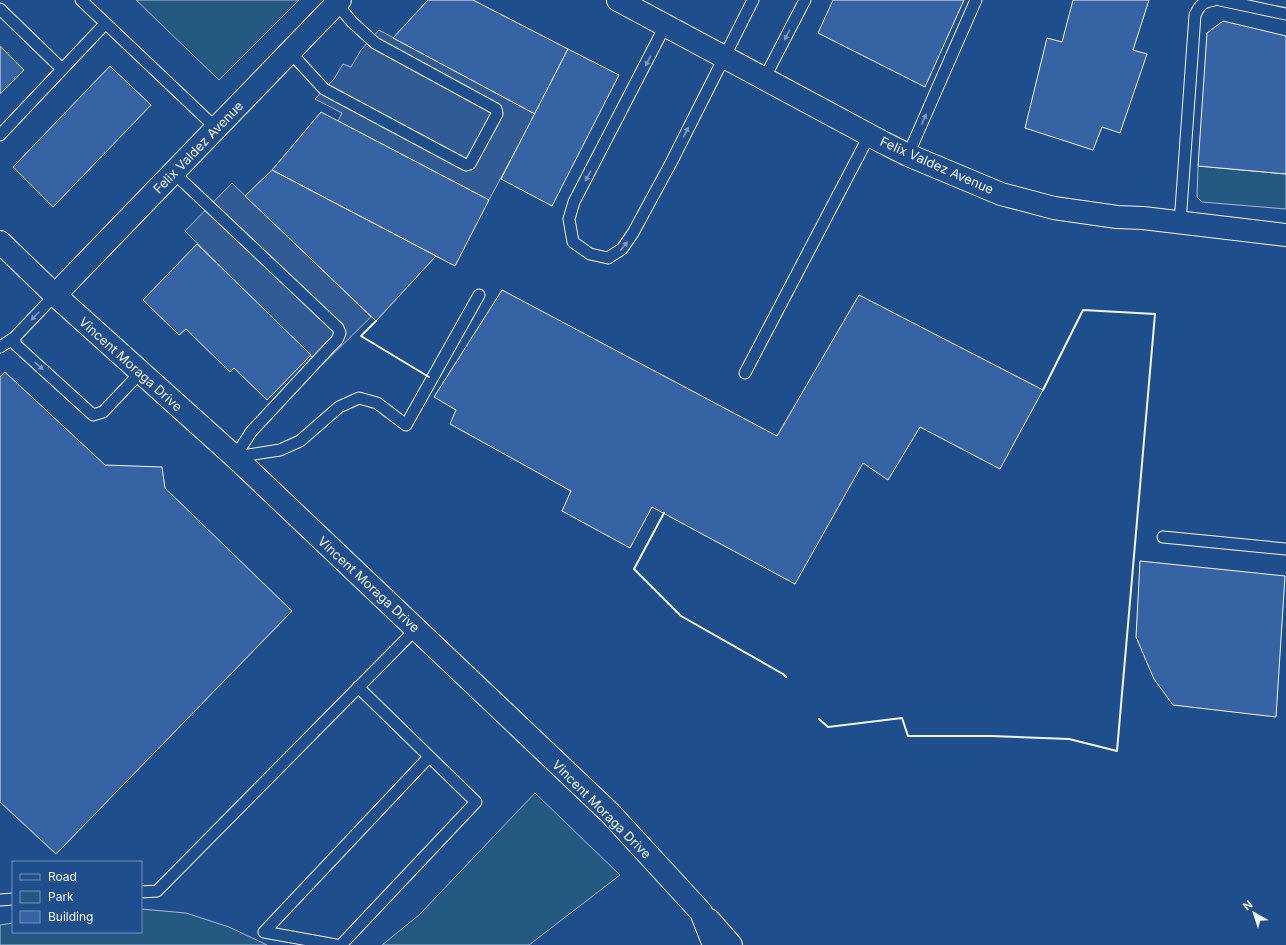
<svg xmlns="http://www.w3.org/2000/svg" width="1286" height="945" font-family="Inter,sans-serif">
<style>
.green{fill:#245a82;stroke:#a8bbd7}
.parking{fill:#305b95;stroke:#a8bbd7}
.building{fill:#3563a3;stroke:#f2f6ff}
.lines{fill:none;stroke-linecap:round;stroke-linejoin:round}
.lane-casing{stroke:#f2f6ff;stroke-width:13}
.secondary-casing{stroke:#f2f6ff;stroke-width:24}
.lane{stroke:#1f4e8c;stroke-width:11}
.secondary{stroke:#1f4e8c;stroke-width:22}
.wall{stroke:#f2f6ff;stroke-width:2}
.oneway{fill:#7e9ac0}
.labels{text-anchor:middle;stroke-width:3;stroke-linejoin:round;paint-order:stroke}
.street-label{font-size:13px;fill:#f2f6ff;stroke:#1f4e8c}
</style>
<rect width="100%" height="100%" fill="#1f4e8c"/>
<g class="green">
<polygon points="136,0 299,0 219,80"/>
<polygon points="1198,166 1286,174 1286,209 1202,202 1197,197"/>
<polygon points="535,793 620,875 529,945 382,945 419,915"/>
<polygon points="141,909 186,913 229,927 267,945 0,945 0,925 13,923 13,932 141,932"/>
</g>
<g class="parking">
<polygon points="379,30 535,114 489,200 338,121 342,113 315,99 334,79 343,64 351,67 361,50"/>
<polygon points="232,183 371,317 321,366 185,231"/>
</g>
<g class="building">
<polygon points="428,0 473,0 568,49 535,114 393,38"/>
<polygon points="833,0 964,0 925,87 818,33"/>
<polygon points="1073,0 1149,0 1133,50 1147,54 1120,133 1102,127 1093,150 1025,128 1047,38 1062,42"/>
<polygon points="1223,21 1286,36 1286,174 1198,166 1207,33"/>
<polygon points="0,46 24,70 0,94"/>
<polygon points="568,49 619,75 552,206 501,179"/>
<polygon points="110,66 151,105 53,207 13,167"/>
<polygon points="321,112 489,200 455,266 272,170"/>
<polygon points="272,170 436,256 376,321 245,196"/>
<polygon points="197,244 311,355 267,400 234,368 230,372 186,329 179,335 143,300"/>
<polygon points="502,290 777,436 859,295 1043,390 1000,469 920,427 888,480 863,463 795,584 652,507 630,548 562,511 571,491 450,424 456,410 434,397"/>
<polygon points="5,372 105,465 162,467 165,488 292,611 56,854 0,802 0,377"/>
<polygon points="1140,561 1285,576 1276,717 1173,705 1154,679 1136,637"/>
</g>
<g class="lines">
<g class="lane-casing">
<g id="lane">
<polyline points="81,0 216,128"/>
<polyline points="1220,0 1286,14"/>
<polyline points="0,9 62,69"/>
<polyline points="665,26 574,202 569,219 573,242 590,254 608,258 622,249 633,233 672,161 753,0"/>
<polyline points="290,52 324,89 466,165 470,164 497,114 496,109 375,43 352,22 337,4"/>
<polyline points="764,79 805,0"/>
<polyline points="0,135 105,24"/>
<polyline points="908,155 976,0"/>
<polyline points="174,173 338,328 340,333 337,340 330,347 251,432 235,457"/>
<path d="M 1180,223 L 1195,15 C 1200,5 1202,2 1214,0"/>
<polyline points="14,338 16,345 93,415 103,412 141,372"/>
<polyline points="0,347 14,338 55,295"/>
<polyline points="745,373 870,134"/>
<polyline points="235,457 280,450 300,441 339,407 359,398 377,403 406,425 479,295"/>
<polyline points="1163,537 1286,549"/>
<polyline points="141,892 157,891 416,629"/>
<polyline points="0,900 13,899"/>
<polyline points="336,945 264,932 429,757"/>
<polyline points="341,945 476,802 358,687"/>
</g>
</g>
<g class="secondary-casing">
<g id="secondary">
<polyline points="618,0 884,143 908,155 1001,194 1054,208 1117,217 1143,218 1286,235"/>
<polyline points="0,242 55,295 235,457 610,813 701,912 714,945"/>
<polyline points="55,295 340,0"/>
<polyline points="709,920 731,945"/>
</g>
</g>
<use href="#lane" class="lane"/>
<use href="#secondary" class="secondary"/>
<g class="wall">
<polyline points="376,321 361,336 429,377"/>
<polyline points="664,513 634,569 681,616 783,674 786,677"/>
<polyline points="819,719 828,727 902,718 908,736 991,736 1069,739 1117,751 1155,314 1083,310 1043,390"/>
</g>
</g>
<defs><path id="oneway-solid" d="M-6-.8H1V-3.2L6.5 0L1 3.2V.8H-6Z"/></defs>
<g class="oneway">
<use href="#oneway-solid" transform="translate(787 35) rotate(117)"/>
<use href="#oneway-solid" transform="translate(648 61) rotate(117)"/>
<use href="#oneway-solid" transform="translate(924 119) rotate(-66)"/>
<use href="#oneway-solid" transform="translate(686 132) rotate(-63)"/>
<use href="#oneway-solid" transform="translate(588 176) rotate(118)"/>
<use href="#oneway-solid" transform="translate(624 246) rotate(-51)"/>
<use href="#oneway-solid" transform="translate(35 316) rotate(134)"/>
<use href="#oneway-solid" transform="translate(39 366) rotate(42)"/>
</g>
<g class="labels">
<g class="street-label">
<text transform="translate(198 147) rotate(-46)" y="5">Felix Valdez Avenue</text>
<text transform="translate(937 165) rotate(24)" y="5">Felix Valdez Avenue</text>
<text transform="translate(131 364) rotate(42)" y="5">Vincent Moraga Drive</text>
<text transform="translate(369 584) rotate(43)" y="5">Vincent Moraga Drive</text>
<text transform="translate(602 809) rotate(45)" y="5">Vincent Moraga Drive</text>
</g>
</g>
<rect x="12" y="861" width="130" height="72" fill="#1f4e8c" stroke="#7391ba"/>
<rect x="20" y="874" width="20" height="6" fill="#1f4e8c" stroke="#7391ba"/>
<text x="48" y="881" font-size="12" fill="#f2f6ff">Road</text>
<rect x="20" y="891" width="20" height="12" fill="#245a82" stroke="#7391ba"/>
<text x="48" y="901" font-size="12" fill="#f2f6ff">Park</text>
<rect x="20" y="911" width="20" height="12" fill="#3563a3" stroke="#7391ba"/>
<text x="48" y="921" font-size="12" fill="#f2f6ff">Building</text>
<g transform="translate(1254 913) rotate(321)" stroke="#1f4e8c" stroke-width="3" paint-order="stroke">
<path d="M0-3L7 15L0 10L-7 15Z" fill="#f2f6ff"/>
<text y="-6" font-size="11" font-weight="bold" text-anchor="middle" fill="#f2f6ff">N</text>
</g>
</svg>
